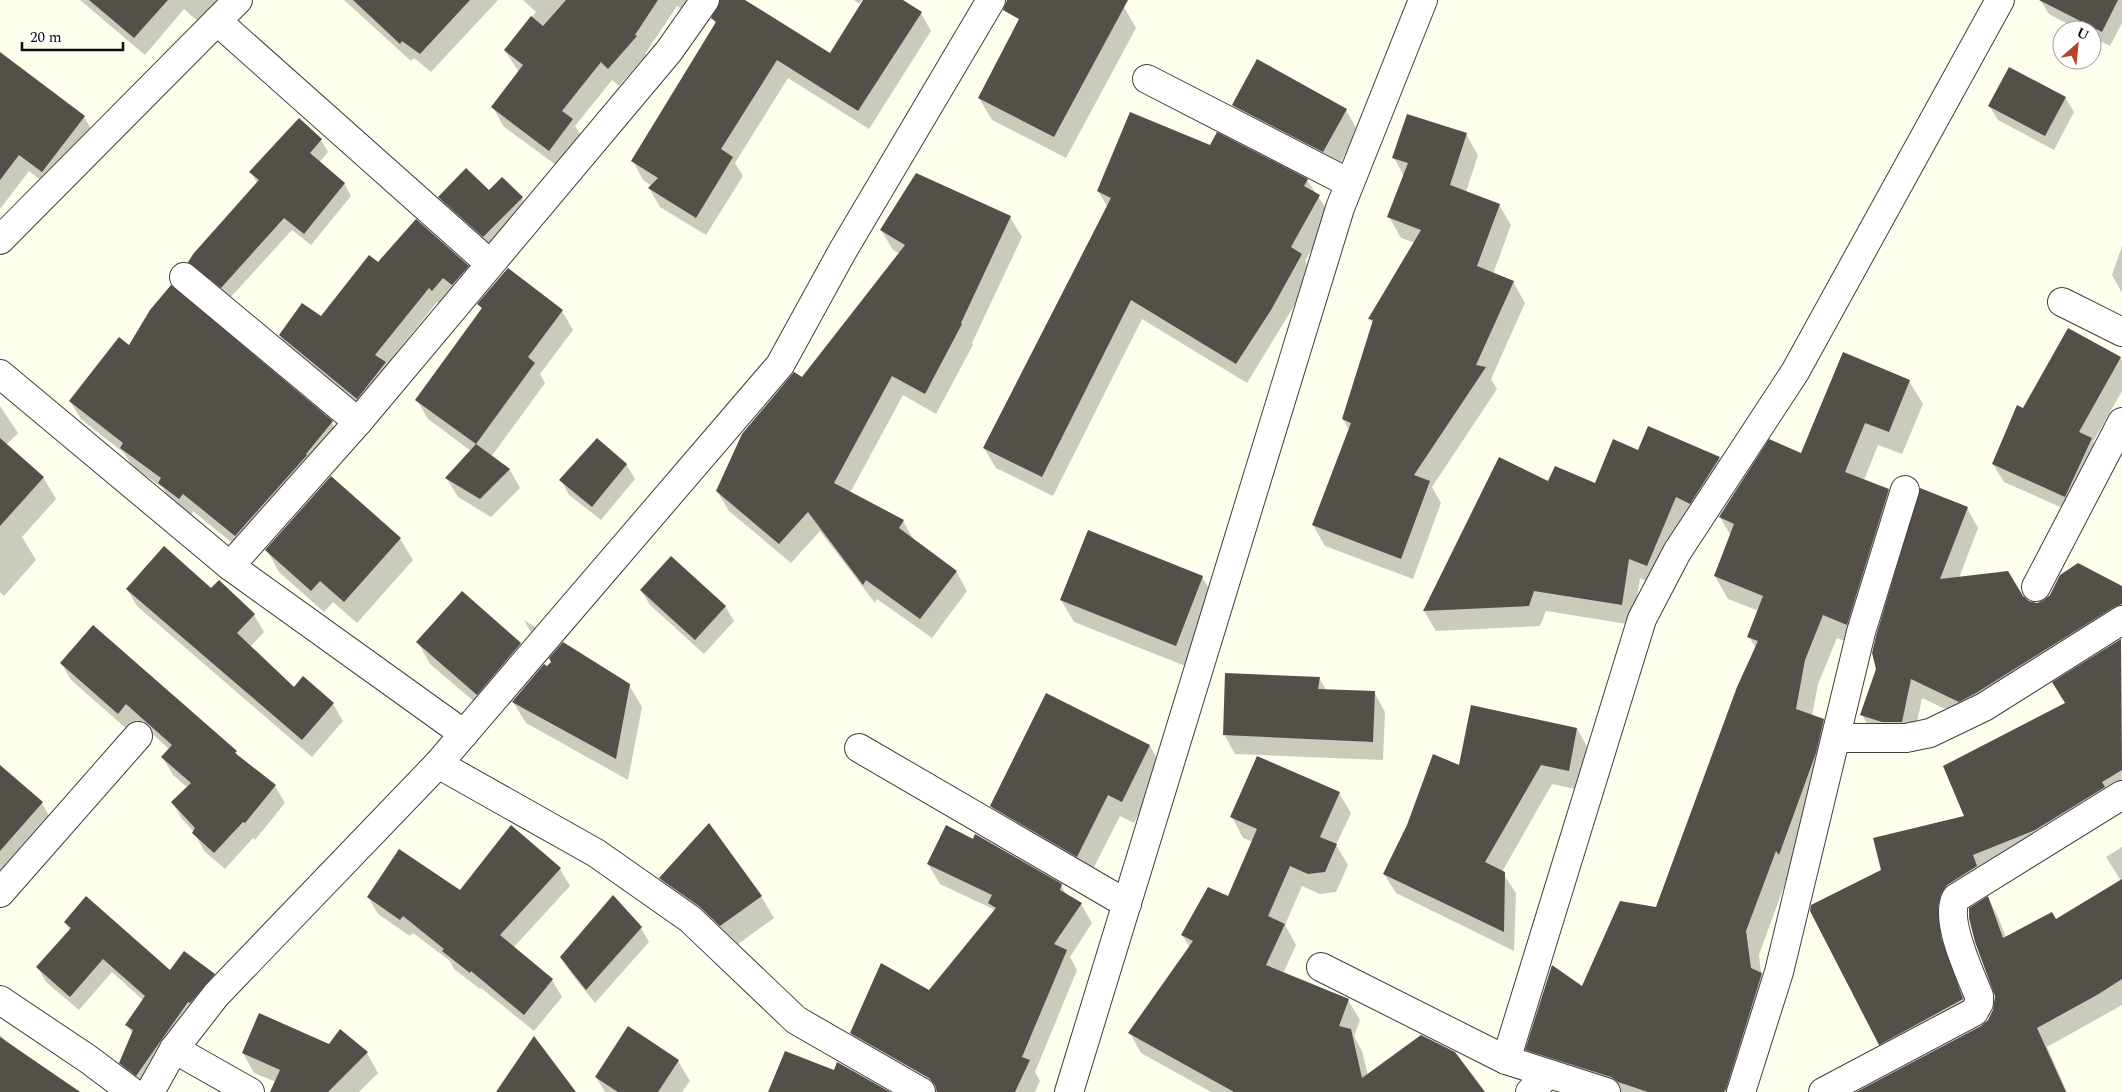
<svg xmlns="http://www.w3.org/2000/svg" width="2122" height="1092" font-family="Spectral,serif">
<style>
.shadow{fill:#0003}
.building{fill:#545049}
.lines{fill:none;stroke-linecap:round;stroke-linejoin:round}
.minor-casing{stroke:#3f3f3f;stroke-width:30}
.minor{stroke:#fff;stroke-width:28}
</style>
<rect width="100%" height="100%" fill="#fefeec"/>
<g class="shadow">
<polygon points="80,0 216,0 220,8 203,26 184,9 145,55"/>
<polygon points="344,0 498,0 431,72 414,58 411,61"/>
<polygon points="523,0 742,0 830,54 865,0 900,0 921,13 931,31 869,129 788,78 735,163 743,176 706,235 660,207 649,188 652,186 643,180 633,161 716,24 713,18 721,4 710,4 696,19 677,6 645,54 646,55 619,86 612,80 575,126 583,138 560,168 503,126 493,107 519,72 505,51 536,12"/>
<polygon points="854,0 862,0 859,4"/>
<polygon points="1029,0 1110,0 1124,7 1136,28 1066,158 992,120 979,98"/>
<polygon points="2040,0 2122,0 2122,23 2110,46 2092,37 2092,30 2079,30 2049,14"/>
<polygon points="0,53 84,117 94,134 52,189 29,171 0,209"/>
<polygon points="2065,97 2074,112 2054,150 1998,120 1989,106"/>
<polygon points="1233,105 1346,110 1358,131 1335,173 1246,127"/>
<polygon points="299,120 321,140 328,152 319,163 344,183 351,196 311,245 292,230 229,299 197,275 190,262 257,183 251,172"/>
<polygon points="1466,134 1478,155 1466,192 1499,205 1511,225 1493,274 1513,282 1525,303 1491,379 1497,389 1432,487 1441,503 1413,579 1325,546 1313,525 1349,430 1343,419 1373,324 1370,319 1415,243 1401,238 1389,217 1404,176 1394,158"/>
<polygon points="1210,147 1307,180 1331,216 1305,261 1313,275 1247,383 1142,319 1053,496 996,468 984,448 1108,208 1098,191"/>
<polygon points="489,192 522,198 530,212 492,251 448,211 439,197"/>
<polygon points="1010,217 1022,237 972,343 973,345 936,414 903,395 850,493 903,521 914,540 956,571 967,591 932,638 877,599 875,603 820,531 791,563 729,511 717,491 900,254 893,250 881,230"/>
<polygon points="2122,246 2122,293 2112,275"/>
<polygon points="378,263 468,267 476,281 441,305 437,302 386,366 393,377 365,413 288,350 280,336 321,318"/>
<polygon points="479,304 562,311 573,330 540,374 545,383 491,457 510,470 520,488 491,517 458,497 447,479 471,451 428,419 417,400 482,310"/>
<polygon points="129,346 332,422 342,440 246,554 193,511 190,516 170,501 163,488 132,466 124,453 81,419 70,401"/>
<polygon points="2120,358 2122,361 2122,391 2093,442 2102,457 2076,514 2004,482 1993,464 2024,409"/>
<polygon points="1909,381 1923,404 1902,454 1878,445 1864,480 1888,490 1901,513 1860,647 1837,638 1818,684 1812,716 1823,720 1836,743 1759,955 1761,974 1775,997 1745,1092 1601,1092 1540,1073 1527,1050 1657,908 1756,648 1749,637 1759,611 1728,599 1715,576 1731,536 1720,517 1802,455"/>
<polygon points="0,406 18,433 6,445 43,477 56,499 22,537 36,560 4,596 0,592"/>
<polygon points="1649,428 1719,458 1731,479 1658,586 1640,578 1633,625 1546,611 1540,626 1436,631 1424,611 1549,483 1596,485 1639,452"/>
<polygon points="626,464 635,479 601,520 569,495 561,480"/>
<polygon points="1967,508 1978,528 1959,578 2022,597 2029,602 2037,604 2122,588 2122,628 1971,721 1922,698 1913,742 1873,735 1862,715"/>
<polygon points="400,539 413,560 357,623 333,602 324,612 279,572 267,550"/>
<polygon points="1202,577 1215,598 1188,667 1074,622 1061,600"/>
<polygon points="219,581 254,615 264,632 250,647 294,689 333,704 343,721 312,757 137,606 127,589 211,589"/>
<polygon points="641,590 725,606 734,621 704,654 650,605"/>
<polygon points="524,620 535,627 547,648 534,638"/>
<polygon points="2120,641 2122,802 1958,904 1973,1018 1890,1063 1880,1044 1882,871 1966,817"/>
<polygon points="418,642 520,644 532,665 490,715 430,664"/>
<polygon points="61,663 236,752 239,758 275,786 285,803 255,840 253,838 225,869 204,851 194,832 182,819 172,802 188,788 173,775 163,758 170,750 137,720 128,730 71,680"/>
<polygon points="1319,678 1327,691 1374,692 1385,712 1383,760 1235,754 1224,734"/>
<polygon points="629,685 642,707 628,780 526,723 513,702"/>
<polygon points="1047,694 1150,746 1162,768 1134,823 1120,816 1089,877 1003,827 991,806"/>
<polygon points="1577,729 1588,748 1580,790 1552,784 1502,872 1516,893 1514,951 1396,893 1384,874 1460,766"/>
<polygon points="0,767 42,803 53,823 0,883"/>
<polygon points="1339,793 1351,813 1336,845 1348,865 1336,892 1320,894 1302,886 1285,925 1296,945 1283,974 1348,1000 1360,1020 1354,1036 1362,1051 1368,1075 1483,1092 1211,1092 1141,1053 1130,1033 1190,948 1182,935 1228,898 1253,842 1243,838 1232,817"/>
<polygon points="2122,847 2122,1005 2047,1047 2067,1092 1859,1092 1982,1027 1988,1021 1994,1011 1996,995 1988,898 1998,917 2006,937 2055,921 2121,881 2106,857"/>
<polygon points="928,864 1061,885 1067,896 1081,904 1092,923 1070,957 1077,970 1035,1072 1040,1081 1035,1092 931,1092 863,1053 851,1033 929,992 994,912 993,909 940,884"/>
<polygon points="560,869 570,886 513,948 552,980 562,997 534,1031 481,988 480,989 454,969 450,961 413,933 410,936 378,914 368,897 460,891"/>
<polygon points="660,878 761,896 774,918 734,947 672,899"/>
<polygon points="65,922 170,971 214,975 222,989 145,1089 128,1077 120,1063 133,1035 127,1025 144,1001 112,972 79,1010 46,982 38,968 70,931"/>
<polygon points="641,928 649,942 595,1003 570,972 561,957"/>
<polygon points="340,1031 367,1053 378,1073 359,1092 271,1092 276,1082 254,1073 243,1053 330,1045"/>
<polygon points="0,1035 14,1048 81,1092 0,1092"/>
<polygon points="678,1061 690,1081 682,1092 605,1092 596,1077"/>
</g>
<g class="building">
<polygon points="89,0 168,0 134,38"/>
<polygon points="353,0 470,0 420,54 402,41 400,44"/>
<polygon points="566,0 658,0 635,35 637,36 608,69 601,62 562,111 573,119 549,151 491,107 523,65 504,50 531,16 543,26"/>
<polygon points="720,0 745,0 830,53 863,0 903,0 922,12 858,111 777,60 721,149 733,157 696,218 648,188 658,178 631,161 716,22 711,18"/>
<polygon points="1007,0 1128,0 1054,137 978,98 1019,19 1003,10"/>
<polygon points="2039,0 2118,0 2102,32"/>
<polygon points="0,52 85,116 42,172 19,155 0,180"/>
<polygon points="1257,59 1347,109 1323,152 1232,105"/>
<polygon points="2009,67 2066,97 2045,136 1988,106"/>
<polygon points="1130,112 1210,145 1217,132 1308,179 1304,186 1320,195 1291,247 1302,254 1271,310 1236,364 1131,300 1042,477 983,448 1111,198 1097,191"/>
<polygon points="1407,114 1467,133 1450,185 1500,204 1477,266 1514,281 1476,365 1486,367 1414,475 1430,481 1401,559 1312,525 1351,423 1342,419 1373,320 1368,319 1421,230 1387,217 1408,163 1392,158"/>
<polygon points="299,118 322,139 310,153 345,183 304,234 284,218 221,288 188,262 194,253 259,180 249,172"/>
<polygon points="466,168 489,190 502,177 523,197 483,237 438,197"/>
<polygon points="916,173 1011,216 961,323 962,324 925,394 892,376 834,483 904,520 899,528 957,571 920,619 866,580 863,585 808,512 779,544 716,491 742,434 794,372 802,377 905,245 880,230"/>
<polygon points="416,219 469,266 452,285 443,278 432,291 429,288 375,355 386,362 357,399 279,335 302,303 321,316 369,255 378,262"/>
<polygon points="508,268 563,310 528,357 535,363 476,444 415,400 482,308 477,304"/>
<polygon points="171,285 333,421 306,454 307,455 235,536 183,494 179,499 158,483 161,478 120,448 123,443 69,401 119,337 129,345 150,310"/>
<polygon points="2068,328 2121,357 2079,432 2092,438 2065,497 1992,464 2017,405 2023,408"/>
<polygon points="1843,352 1910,380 1889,432 1865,423 1845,472 1889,489 1847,625 1823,615 1805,660 1796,709 1824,719 1816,753 1779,855 1776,851 1746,931 1751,968 1762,973 1726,1089 1724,1092 1648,1092 1618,1082 1611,1077 1525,1050 1552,965 1582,986 1620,901 1656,907 1737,687 1758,641 1747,637 1763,596 1714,576 1734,524 1719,517 1769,439 1801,453"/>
<polygon points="1648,426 1720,457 1690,504 1676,497 1647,566 1629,559 1622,605 1534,591 1529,606 1423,611 1499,457 1548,481 1555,466 1595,483 1613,439 1638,450"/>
<polygon points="0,438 44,477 0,526"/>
<polygon points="597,438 627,464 592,507 559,480"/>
<polygon points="476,444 510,469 480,499 445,478"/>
<polygon points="331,476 401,538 344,602 320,581 311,591 265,550"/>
<polygon points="1920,488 1968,507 1940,579 2008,571 2023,596 2029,601 2037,603 2044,600 2050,595 2060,575 2078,563 2122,586 2122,604 2114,607 1976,693 1959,702 1911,679 1902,722 1882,722 1860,715 1876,669 1872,653 1876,636"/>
<polygon points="1088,530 1203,576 1176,646 1060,600"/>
<polygon points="164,546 211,588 219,580 255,614 237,633 294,687 303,676 334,703 302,740 126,589"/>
<polygon points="671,556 726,606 695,640 640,590"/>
<polygon points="462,591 521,643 477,695 416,642"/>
<polygon points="93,625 237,751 235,753 276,785 245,823 243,822 214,853 192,833 195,828 171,802 191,783 161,757 172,745 126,704 118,714 60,663"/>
<polygon points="2121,639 2122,770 2102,782 2105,787 2035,830 1973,855 1977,866 1947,885 1941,894 1938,907 1941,937 1963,999 1879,1045 1810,911 1811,905 1881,870 1873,838 1964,816 1943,766 2065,703 2052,682"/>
<polygon points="563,642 630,684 616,759 512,702 544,664 547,666 551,662 549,658"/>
<polygon points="1225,673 1320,677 1318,689 1375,691 1373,742 1223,735"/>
<polygon points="1046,693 1150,745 1122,802 1108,795 1077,857 990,806"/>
<polygon points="1471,705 1577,728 1569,771 1541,765 1485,862 1505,872 1504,932 1383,874 1407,825 1433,754 1459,765"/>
<polygon points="1257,756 1340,792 1320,837 1337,844 1325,872 1308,874 1290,866 1268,916 1285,924 1266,965 1349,999 1339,1026 1351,1029 1362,1078 1421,1035 1455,1052 1485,1092 1234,1092 1128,1033 1193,941 1181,935 1208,887 1228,896 1257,829 1230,817"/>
<polygon points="0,765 43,802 0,851"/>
<polygon points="709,823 762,896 720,926 699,906 659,878"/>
<polygon points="511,825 561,868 500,935 553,979 524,1015 471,971 470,973 442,951 444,949 403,916 400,920 367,897 399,849 460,890"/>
<polygon points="946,825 973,839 975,834 1062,884 1060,890 1082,903 1054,944 1067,950 1022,1057 1030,1060 1015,1092 937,1092 935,1085 929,1078 850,1033 881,963 929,990 996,908 988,903 992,895 927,864"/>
<polygon points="2122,879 2122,979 2097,995 2037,1028 2066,1092 1856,1092 1981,1026 1988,1020 1993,1010 1995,996 1975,942 1969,918 1969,908 1988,896 2003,938 2052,912 2056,919"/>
<polygon points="613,895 642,927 586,990 560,957"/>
<polygon points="86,896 170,970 184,951 215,974 190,1003 188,1002 136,1076 119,1063 133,1030 125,1025 145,996 103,959 70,997 36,967 71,928 64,922"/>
<polygon points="259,1013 329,1044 340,1029 368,1052 328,1092 270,1092 280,1070 242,1053"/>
<polygon points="628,1026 679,1060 658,1092 618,1092 595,1077"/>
<polygon points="534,1036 576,1092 496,1092"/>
<polygon points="0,1037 80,1092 0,1092"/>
<polygon points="785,1051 834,1070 837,1062 890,1092 768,1092"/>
</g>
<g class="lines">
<g class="minor-casing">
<g id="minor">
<polyline points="217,21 490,264"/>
<polyline points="1147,79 1349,183"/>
<polyline points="0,240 238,0"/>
<polyline points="184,277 358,422"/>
<polyline points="2062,302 2122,332"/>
<polyline points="0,374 230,566 464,734"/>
<polyline points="230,566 358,422 669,51 705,0"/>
<polyline points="2036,587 2122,422"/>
<polyline points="1836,738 1906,738 1930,733 1984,707 2122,620"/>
<polyline points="859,748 1127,904"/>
<polyline points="438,764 596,853 690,919 796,1020 921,1092"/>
<polyline points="0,893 138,736"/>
<polyline points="1321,967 1506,1060 1606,1092"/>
<polyline points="0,1000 88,1059 132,1092"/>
<polyline points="174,1049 250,1092"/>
<polyline points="1506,1060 1642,619 1677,552 1795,372 2000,0"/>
<polyline points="150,1092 174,1049 216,995 438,764 780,365 842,252 991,0"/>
<polyline points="1069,1092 1340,208 1423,0"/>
<polyline points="1530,1092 1548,1074"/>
<polyline points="1741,1092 1779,972 1861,632 1905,490"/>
<path d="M 1823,1092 L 1974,1012 L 1979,1003 L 1979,996 C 1970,973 1944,920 1956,898 L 2122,795"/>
</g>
</g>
<use href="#minor" class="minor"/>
</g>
<g transform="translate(2077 45) rotate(27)"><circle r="24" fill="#ffffff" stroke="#9e9e9e"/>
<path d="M0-4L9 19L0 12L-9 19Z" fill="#b6432b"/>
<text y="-8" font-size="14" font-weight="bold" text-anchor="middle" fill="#0c0c0c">U</text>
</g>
<path d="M22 42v8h101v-8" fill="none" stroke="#0c0c0c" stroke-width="2.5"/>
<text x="30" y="42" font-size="15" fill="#0c0c0c" stroke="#ffffff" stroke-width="4" paint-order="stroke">20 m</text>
</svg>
